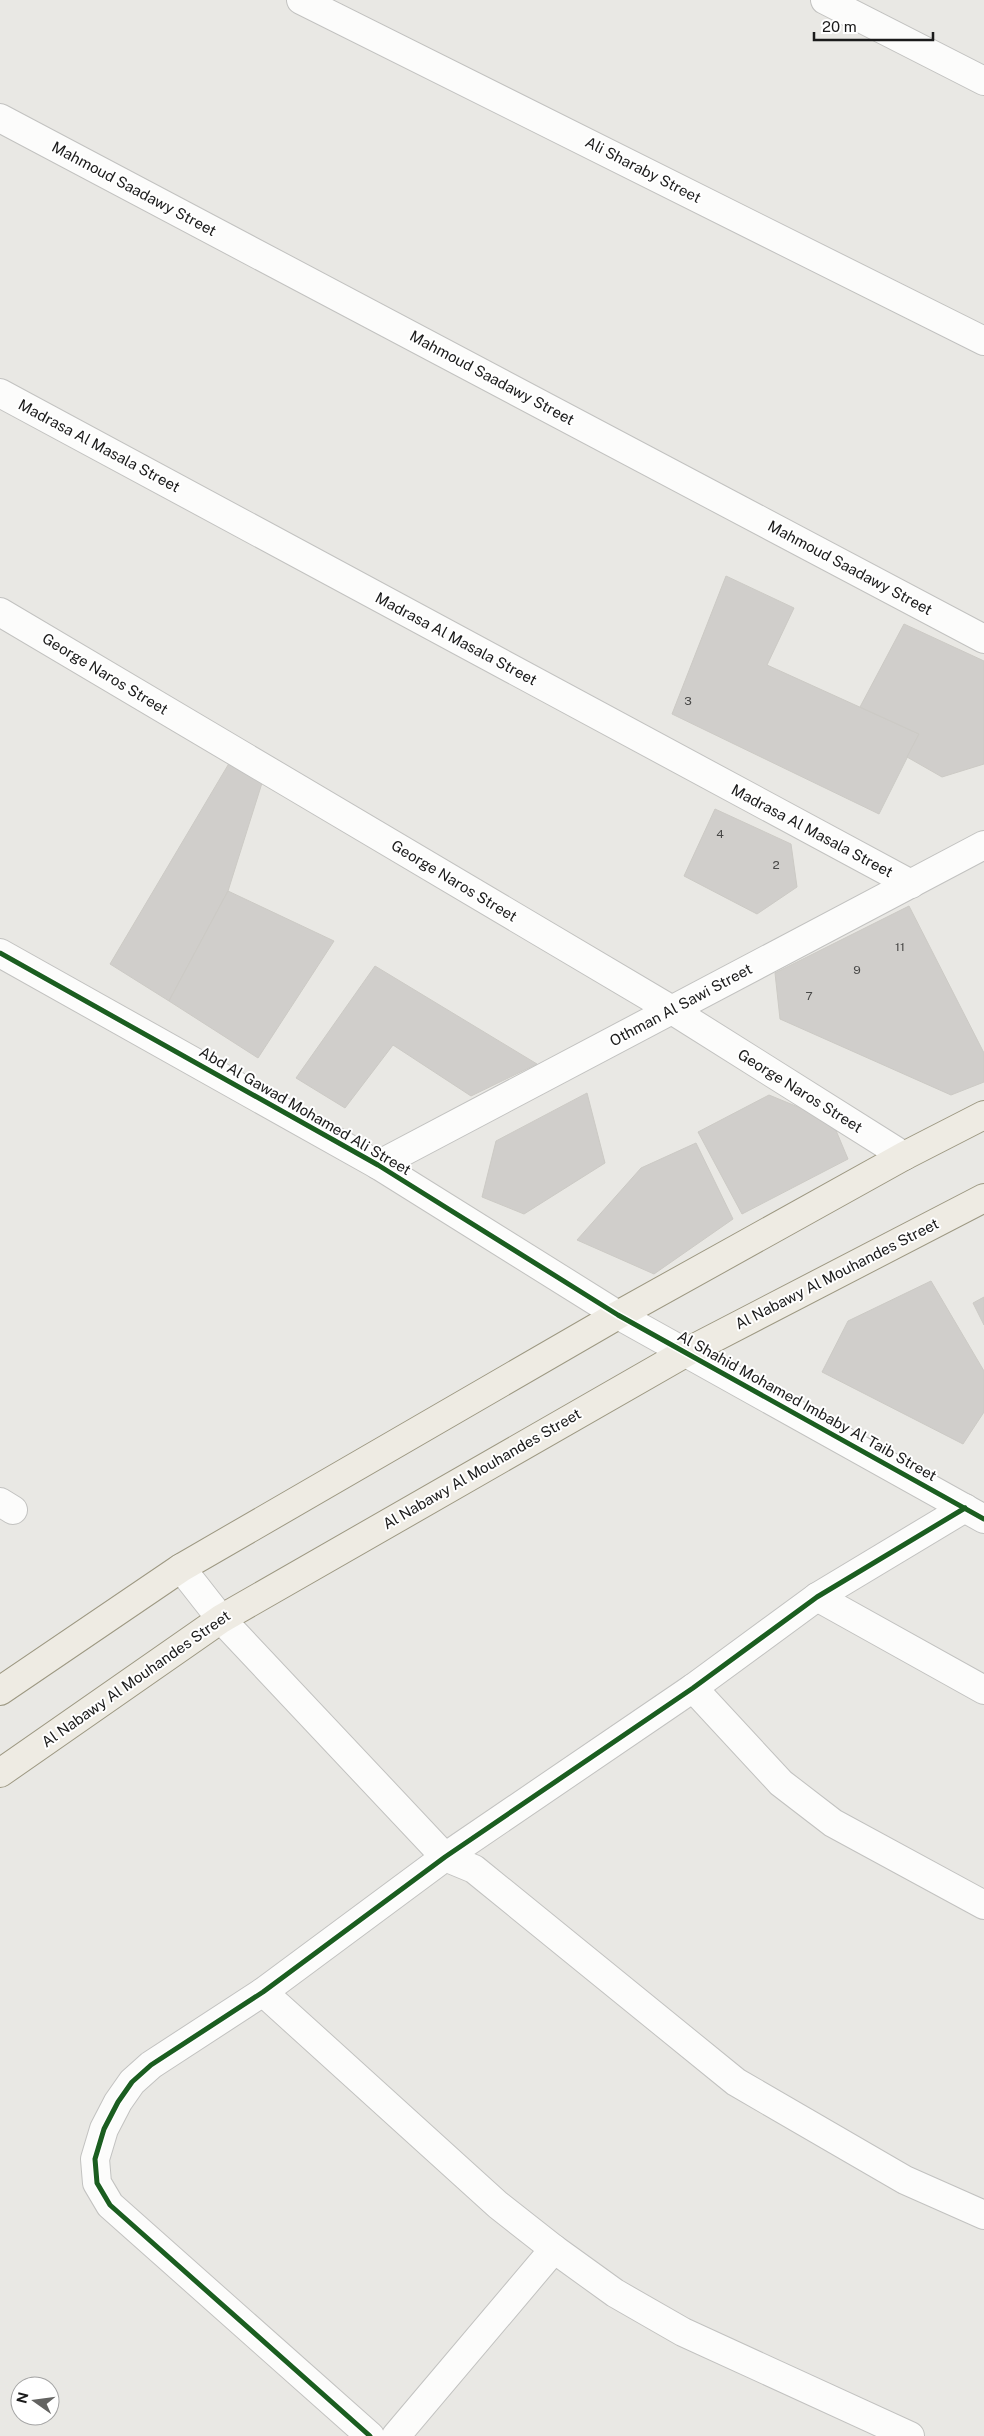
<svg xmlns="http://www.w3.org/2000/svg" width="984" height="2436" font-family="'Public Sans',sans-serif">
<style>
.building{fill:#d0cecb;stroke:#cccac5}
.lines{fill:none;stroke-linecap:round;stroke-linejoin:round}
.street-casing{stroke:#c2c2c0;stroke-width:30}
.primary-casing{stroke:#9d9882;stroke-width:30}
.street{stroke:#fcfcfb;stroke-width:28}
.primary{stroke:#eeebe3;stroke-width:28}
.cycleway-casing{stroke:#fff;stroke-width:8}
.cycleway{stroke:#1b5e20;stroke-width:5}
.labels{text-anchor:middle;stroke-width:4;stroke-linejoin:round;paint-order:stroke}
.number-label{font-size:12px;fill:#484847}
.street-label{font-size:15px;fill:#1b1b1b;stroke:#fff}
</style>
<rect width="100%" height="100%" fill="#e9e8e4"/>
<g class="building">
<polygon points="726,576 794,608 767,665 919,734 879,814 672,714"/>
<polygon points="904,624 984,661 984,764 942,777 907,757 919,734 860,707"/>
<polygon points="231,760 262,783 228,891 169,1001 110,964"/>
<polygon points="715,809 791,844 797,887 757,914 684,876"/>
<polygon points="228,891 334,941 258,1058 169,1001"/>
<polygon points="909,906 984,1053 984,1082 951,1095 780,1019 775,973"/>
<polygon points="375,966 537,1064 471,1096 393,1045 345,1108 296,1078"/>
<polygon points="587,1093 605,1163 524,1214 482,1197 496,1141"/>
<polygon points="769,1095 832,1121 848,1159 742,1214 698,1132"/>
<polygon points="696,1143 733,1219 654,1274 577,1240 641,1168"/>
<polygon points="931,1281 984,1371 984,1412 963,1444 822,1372 848,1321"/>
<polygon points="984,1297 984,1325 973,1303"/>
</g>
<g class="lines">
<g class="street-casing">
<g id="street">
<polyline points="301,0 984,341"/>
<polyline points="825,0 984,81"/>
<polyline points="0,118 984,639"/>
<polyline points="0,393 911,884"/>
<polyline points="0,612 672,1010 904,1156"/>
<polyline points="0,953 378,1165 618,1315 984,1519"/>
<polyline points="378,1165 984,845"/>
<polyline points="0,1502 13,1510"/>
<polyline points="181,1568 221,1619 445,1857 474,1869 736,2082 905,2180 984,2215"/>
<polyline points="817,1597 984,1690"/>
<polyline points="693,1688 781,1783 833,1823 984,1905"/>
<polyline points="263,1992 498,2205 554,2249 615,2293 683,2332 910,2436"/>
<polyline points="370,2436 110,2205 97,2183 95,2159 104,2129 118,2102 132,2082 151,2065 263,1992 445,1857 693,1688 817,1597 965,1508"/>
<polyline points="396,2436 554,2249"/>
</g>
</g>
<g class="primary-casing">
<g id="primary">
<polyline points="0,1691 181,1568 618,1315 904,1156 984,1115"/>
<polyline points="0,1773 221,1619 685,1353 984,1198"/>
</g>
</g>
<use href="#street" class="street"/>
<use href="#primary" class="primary"/>
<g class="cycleway-casing">
<g id="cycleway">
<polyline points="0,953 378,1165 618,1315 984,1519"/>
<polyline points="370,2436 110,2205 97,2183 95,2159 104,2129 118,2102 132,2082 151,2065 263,1992 445,1857 693,1688 817,1597 965,1508"/>
</g>
</g>
<use href="#cycleway" class="cycleway"/>
</g>
<g class="labels">
<g class="number-label">
<text x="688" y="705">3</text>
<text x="720" y="838">4</text>
<text x="776" y="869">2</text>
<text x="900" y="951">11</text>
<text x="857" y="974">9</text>
<text x="809" y="1000">7</text>
</g>
<g class="street-label">
<text transform="translate(643 170) rotate(27)" y="5">Ali Sharaby Street</text>
<text transform="translate(134 189) rotate(28)" y="5">Mahmoud Saadawy Street</text>
<text transform="translate(492 378) rotate(28)" y="5">Mahmoud Saadawy Street</text>
<text transform="translate(99 446) rotate(28)" y="5">Madrasa Al Masala Street</text>
<text transform="translate(850 568) rotate(28)" y="5">Mahmoud Saadawy Street</text>
<text transform="translate(456 639) rotate(28)" y="5">Madrasa Al Masala Street</text>
<text transform="translate(105 674) rotate(31)" y="5">George Naros Street</text>
<text transform="translate(812 831) rotate(28)" y="5">Madrasa Al Masala Street</text>
<text transform="translate(454 881) rotate(31)" y="5">George Naros Street</text>
<text transform="translate(681 1005) rotate(-28)" y="5">Othman Al Sawi Street</text>
<text transform="translate(800 1091) rotate(32)" y="5">George Naros Street</text>
<text transform="translate(305 1111) rotate(30)" y="5">Abd Al Gawad Mohamed Ali Street</text>
<text transform="translate(837 1274) rotate(-27)" y="5">Al Nabawy Al Mouhandes Street</text>
<text transform="translate(807 1406) rotate(29)" y="5">Al Shahid Mohamed Imbaby Al Taib Street</text>
<text transform="translate(482 1469) rotate(-30)" y="5">Al Nabawy Al Mouhandes Street</text>
<text transform="translate(136 1679) rotate(-35)" y="5">Al Nabawy Al Mouhandes Street</text>
</g>
</g>
<g transform="translate(35 2401) rotate(284)"><circle r="24" fill="#ffffff" stroke="#a4a4a4"/>
<path d="M0-4L9 19L0 12L-9 19Z" fill="#636361"/>
<text y="-8" font-size="14" font-weight="bold" text-anchor="middle" fill="#1b1b1b">N</text>
</g>
<path d="M814 32v8h119v-8" fill="none" stroke="#1b1b1b" stroke-width="2.5"/>
<text x="822" y="32" font-size="15" fill="#1b1b1b" stroke="#ffffff" stroke-width="4" paint-order="stroke">20 m</text>
</svg>
